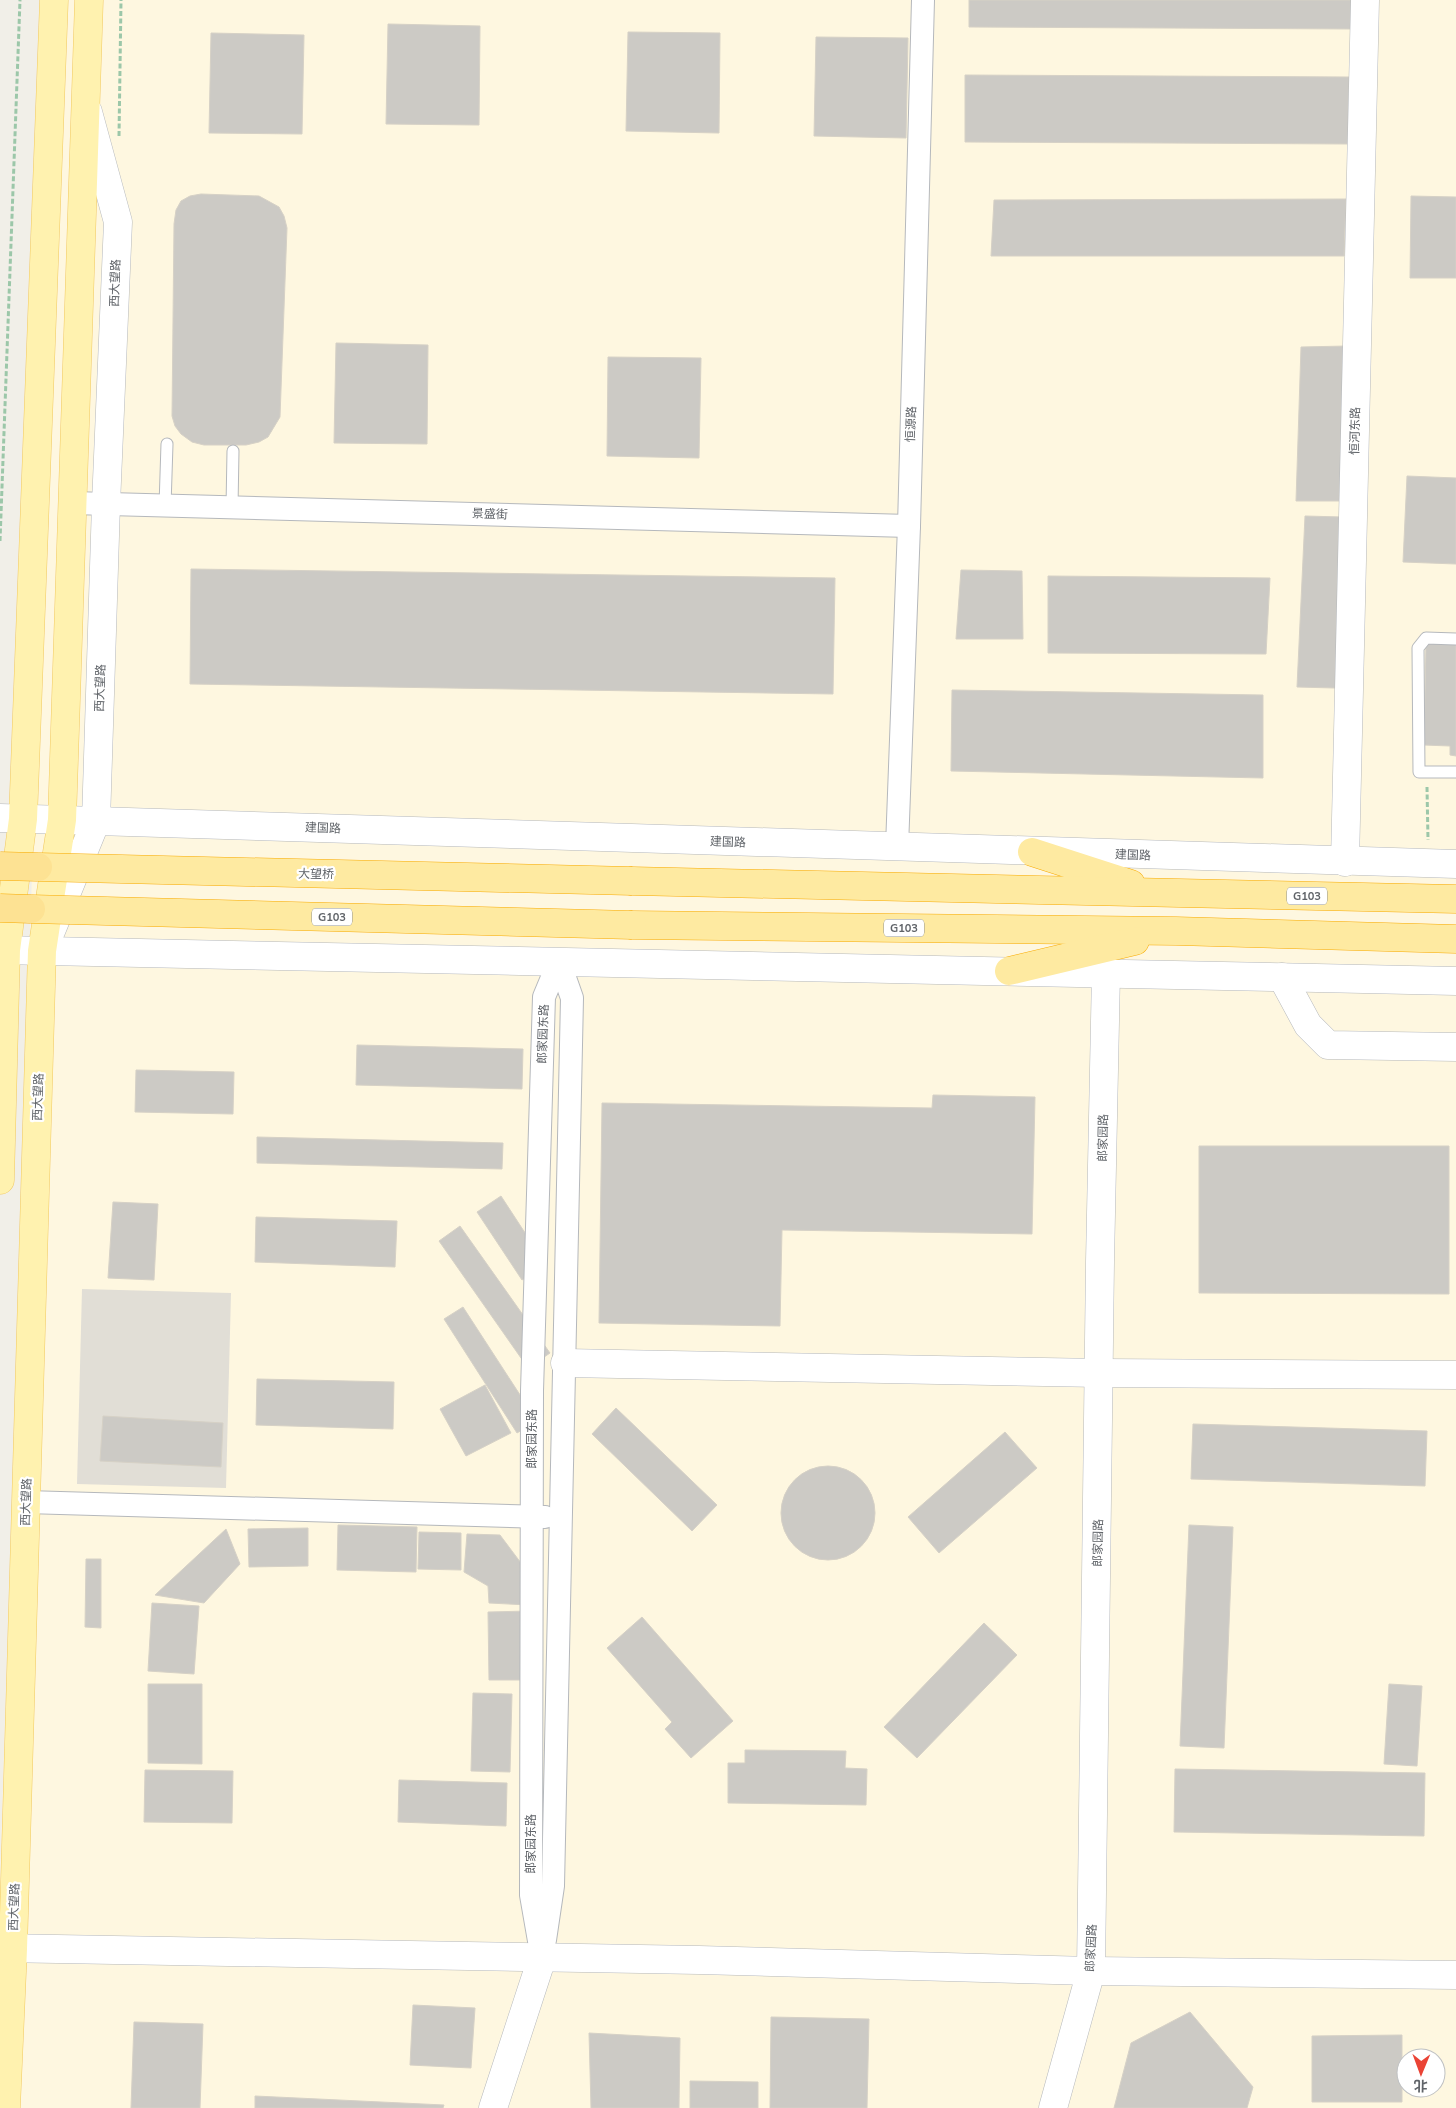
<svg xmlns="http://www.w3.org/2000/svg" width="1456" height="2108" font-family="Mulish,'Noto Sans SC',sans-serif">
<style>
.commercial{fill:#fef7e0;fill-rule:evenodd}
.education{fill:#e1ded6}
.building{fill:#cccac5;stroke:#d6d1c6}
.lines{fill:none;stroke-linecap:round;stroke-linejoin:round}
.service-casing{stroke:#b5b8bc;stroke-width:13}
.minor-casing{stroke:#b5b8bc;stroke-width:24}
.tertiary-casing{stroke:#b5b8bc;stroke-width:29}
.primary-casing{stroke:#f2c960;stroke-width:29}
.trunk-casing{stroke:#f9ab00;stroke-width:29}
.path{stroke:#9cc7a9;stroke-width:3;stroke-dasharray:5 2.5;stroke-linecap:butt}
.service{stroke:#fff;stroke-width:11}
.minor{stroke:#fff;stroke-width:22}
.tertiary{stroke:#fff;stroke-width:28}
.primary{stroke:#fff2af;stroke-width:28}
.trunk{stroke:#feeaa1;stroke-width:28}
.trunk-bridge-casing{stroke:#f9ab00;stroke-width:29;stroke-linecap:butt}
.motorway-bridge-casing{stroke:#f9ab00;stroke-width:29;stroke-linecap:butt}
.trunk-bridge{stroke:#feeaa1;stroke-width:28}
.motorway-bridge{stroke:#fde293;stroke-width:28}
.labels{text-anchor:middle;stroke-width:4.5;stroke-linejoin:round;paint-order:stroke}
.shield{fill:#fff;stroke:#8f9295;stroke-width:1}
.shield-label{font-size:11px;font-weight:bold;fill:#5f6368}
.street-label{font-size:12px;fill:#5f6368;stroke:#fff}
</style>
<rect width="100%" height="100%" fill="#f1efe8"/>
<path class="commercial" d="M 55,0 L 1456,0 L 1456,2108 L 0,2108 L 0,1881 L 31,909 ZM 1406,2058 L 1436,2058 L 1436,2088 L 1406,2088 Z"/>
<polygon class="education" points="82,1289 231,1293 226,1488 77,1484"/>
<g class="building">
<polygon points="969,0 1353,0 1352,29 969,27"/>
<polygon points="388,24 480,26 479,125 386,124"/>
<polygon points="628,32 720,33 719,133 626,131"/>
<polygon points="211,33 304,35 302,134 209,133"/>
<polygon points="816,37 908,38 906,138 814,136"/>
<polygon points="965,75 1349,77 1348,144 965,142"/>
<polygon points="201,194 259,196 279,207 284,216 287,228 280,417 268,437 259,442 246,445 204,445 192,442 181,434 175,426 172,416 174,224 176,210 181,201 190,196"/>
<polygon points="1411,196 1456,197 1456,278 1410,278"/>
<polygon points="1346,199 1344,256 991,256 994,200"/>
<polygon points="336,343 428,345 427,444 334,443"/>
<polygon points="1347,346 1344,501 1296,501 1301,347"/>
<polygon points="608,357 701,358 699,458 607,456"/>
<polygon points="1407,476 1456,478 1456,564 1403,562"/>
<polygon points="1305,516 1342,517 1335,688 1297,687"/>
<polygon points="191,569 835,578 833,694 190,684"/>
<polygon points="961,570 1022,571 1023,639 956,639"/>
<polygon points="1048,576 1270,578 1266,654 1048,653"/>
<polygon points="1426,643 1456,644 1456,756 1450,755 1450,746 1424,745"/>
<polygon points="952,690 1263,695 1263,778 951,771"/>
<polygon points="357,1045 523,1049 522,1089 356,1085"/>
<polygon points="136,1070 234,1072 233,1114 135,1112"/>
<polygon points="933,1095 1035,1097 1032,1234 782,1230 780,1326 599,1323 602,1103 932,1108"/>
<polygon points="257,1137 503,1143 502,1169 257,1163"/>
<polygon points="1199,1146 1449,1146 1449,1294 1199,1293"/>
<polygon points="501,1196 546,1265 522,1280 477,1212"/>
<polygon points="113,1202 158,1204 154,1280 108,1278"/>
<polygon points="256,1217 397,1221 395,1267 255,1262"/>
<polygon points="460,1226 550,1353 528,1368 439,1241"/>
<polygon points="463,1307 537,1421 517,1433 444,1319"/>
<polygon points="257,1379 394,1382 393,1429 256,1425"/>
<polygon points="485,1385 511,1433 466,1456 440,1409"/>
<polygon points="616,1408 717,1505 692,1531 592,1434"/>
<polygon points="103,1416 223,1423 221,1467 100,1461"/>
<polygon points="1193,1424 1427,1431 1425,1486 1191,1479"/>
<polygon points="1005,1432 1037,1468 939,1553 908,1517"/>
<circle cx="828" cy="1513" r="47"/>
<polygon points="338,1525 417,1527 416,1572 337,1570"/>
<polygon points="1189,1525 1233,1527 1224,1748 1180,1746"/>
<polygon points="308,1528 308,1566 249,1567 248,1529"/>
<polygon points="226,1529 240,1564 204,1603 155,1595"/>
<polygon points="419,1532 461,1533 461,1570 418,1569"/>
<polygon points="467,1534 500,1535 530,1575 528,1605 489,1603 488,1586 464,1572"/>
<polygon points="86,1559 101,1559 101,1628 85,1627"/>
<polygon points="152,1603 199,1606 194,1674 148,1671"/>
<polygon points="529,1611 529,1680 489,1680 488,1612"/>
<polygon points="642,1617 733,1721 691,1758 665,1729 672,1722 607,1648"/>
<polygon points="984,1623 1017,1655 917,1758 884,1727"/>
<polygon points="148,1684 202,1684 202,1764 148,1763"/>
<polygon points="1389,1684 1422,1686 1417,1766 1384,1764"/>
<polygon points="473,1693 512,1694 510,1772 471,1771"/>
<polygon points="745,1750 846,1751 845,1768 867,1769 866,1805 728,1803 728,1763 745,1763"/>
<polygon points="1175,1769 1425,1773 1424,1836 1174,1832"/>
<polygon points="145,1770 233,1771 232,1823 144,1822"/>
<polygon points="399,1780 507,1783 506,1826 398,1822"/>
<polygon points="413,2005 475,2008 471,2068 410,2065"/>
<polygon points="1190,2012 1253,2087 1247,2108 1114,2108 1131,2043"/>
<polygon points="771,2017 869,2019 867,2108 770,2108"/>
<polygon points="134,2022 203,2024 200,2108 131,2108"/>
<polygon points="589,2033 680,2038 679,2108 591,2108"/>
<polygon points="1402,2035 1402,2102 1312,2102 1312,2036"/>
<polygon points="690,2081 758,2082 758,2108 690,2108"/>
<polygon points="255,2096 444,2105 443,2108 255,2108"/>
</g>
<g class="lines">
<g class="service-casing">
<g id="service">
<polyline points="165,506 167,444"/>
<polyline points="232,507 233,451"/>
<polyline points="1456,639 1426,638 1418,648 1419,772 1456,772"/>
</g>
</g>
<g class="minor-casing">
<g id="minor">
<polyline points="72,503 909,526"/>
<polyline points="897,847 909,526 923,0"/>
<polyline points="26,1502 545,1517"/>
<polyline points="545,1940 553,1886 572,998 559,961"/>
<polyline points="542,1958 531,1895 532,1391 544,997 559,961"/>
</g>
</g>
<g class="tertiary-casing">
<g id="tertiary">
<polyline points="0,818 1456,864"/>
<polyline points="1345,862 1365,0"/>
<polyline points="51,931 96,821 106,504 118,222 88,112"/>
<polyline points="0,950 1456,981"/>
<polyline points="1282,977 1308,1025 1328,1045 1456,1047"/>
<polyline points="565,1363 1100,1373 1456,1375"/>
<polyline points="0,1948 699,1960 1091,1971 1456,1975"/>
<polyline points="493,2108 542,1958"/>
<polyline points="1053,2108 1091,1971 1100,1262 1106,973"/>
</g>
</g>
<g class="primary-casing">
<g id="primary">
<polyline points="0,1180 6,950 23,819 54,0"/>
<polyline points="6,2108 13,1949 42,951 62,820 89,0"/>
</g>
</g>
<g class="trunk-casing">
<g id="trunk">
<polyline points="1032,852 1131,884"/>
<polyline points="632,881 1456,899"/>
<polyline points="632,925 1176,931 1456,939"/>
<polyline points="1009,971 1135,941"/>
</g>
</g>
<g class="path">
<polyline points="119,136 121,0"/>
<polyline points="0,541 20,0"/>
<polyline points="1427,787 1428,840"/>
</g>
<use href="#service" class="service"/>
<use href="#minor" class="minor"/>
<use href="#tertiary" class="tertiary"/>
<use href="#primary" class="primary"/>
<use href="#trunk" class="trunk"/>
<g class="trunk-bridge-casing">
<g id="trunk-bridge">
<polyline points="38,867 632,881"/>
<polyline points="31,909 632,925"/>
</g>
</g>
<g class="motorway-bridge-casing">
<g id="motorway-bridge">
<polyline points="0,866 38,867"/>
<polyline points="0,908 31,909"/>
</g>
</g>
<use href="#trunk-bridge" class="trunk-bridge"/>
<use href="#motorway-bridge" class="motorway-bridge"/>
</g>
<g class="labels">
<g class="shield">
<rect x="1287" y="887.5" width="40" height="17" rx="4"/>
<rect x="312" y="908.5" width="40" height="17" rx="4"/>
<rect x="884" y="919.5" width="40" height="17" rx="4"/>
</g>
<g class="shield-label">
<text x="1307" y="900">G103</text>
<text x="332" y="921">G103</text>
<text x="904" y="932">G103</text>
</g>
<g class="street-label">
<text transform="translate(115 283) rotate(-88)" y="4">西大望路</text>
<text transform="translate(911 424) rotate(-88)" y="4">恒源路</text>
<text transform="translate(1355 431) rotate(-89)" y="4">恒河东路</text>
<text transform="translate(490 514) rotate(2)" y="4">景盛街</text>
<text transform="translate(100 688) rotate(-88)" y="4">西大望路</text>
<text transform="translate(323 828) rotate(2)" y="4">建国路</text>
<text transform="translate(728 842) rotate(2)" y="4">建国路</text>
<text transform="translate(1133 855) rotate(2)" y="4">建国路</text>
<text transform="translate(316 874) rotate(1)" y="4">大望桥</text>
<text transform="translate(543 1034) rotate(-88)" y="4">郎家园东路</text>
<text transform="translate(38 1097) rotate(-88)" y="4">西大望路</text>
<text transform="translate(1103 1138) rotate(-89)" y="4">郎家园路</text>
<text transform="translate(532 1439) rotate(-90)" y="4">郎家园东路</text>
<text transform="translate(26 1502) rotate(-88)" y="4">西大望路</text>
<text transform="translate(1098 1543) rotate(-89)" y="4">郎家园路</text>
<text transform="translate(531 1844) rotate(-90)" y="4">郎家园东路</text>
<text transform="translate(14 1907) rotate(-88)" y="4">西大望路</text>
<text transform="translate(1091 1948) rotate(-87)" y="4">郎家园路</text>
</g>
</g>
<g transform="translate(1421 2073) rotate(181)"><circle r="24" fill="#ffffff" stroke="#bfc1c3"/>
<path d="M0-4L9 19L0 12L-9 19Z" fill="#ea4335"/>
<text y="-8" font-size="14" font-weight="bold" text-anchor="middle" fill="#5f6368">北</text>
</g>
</svg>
